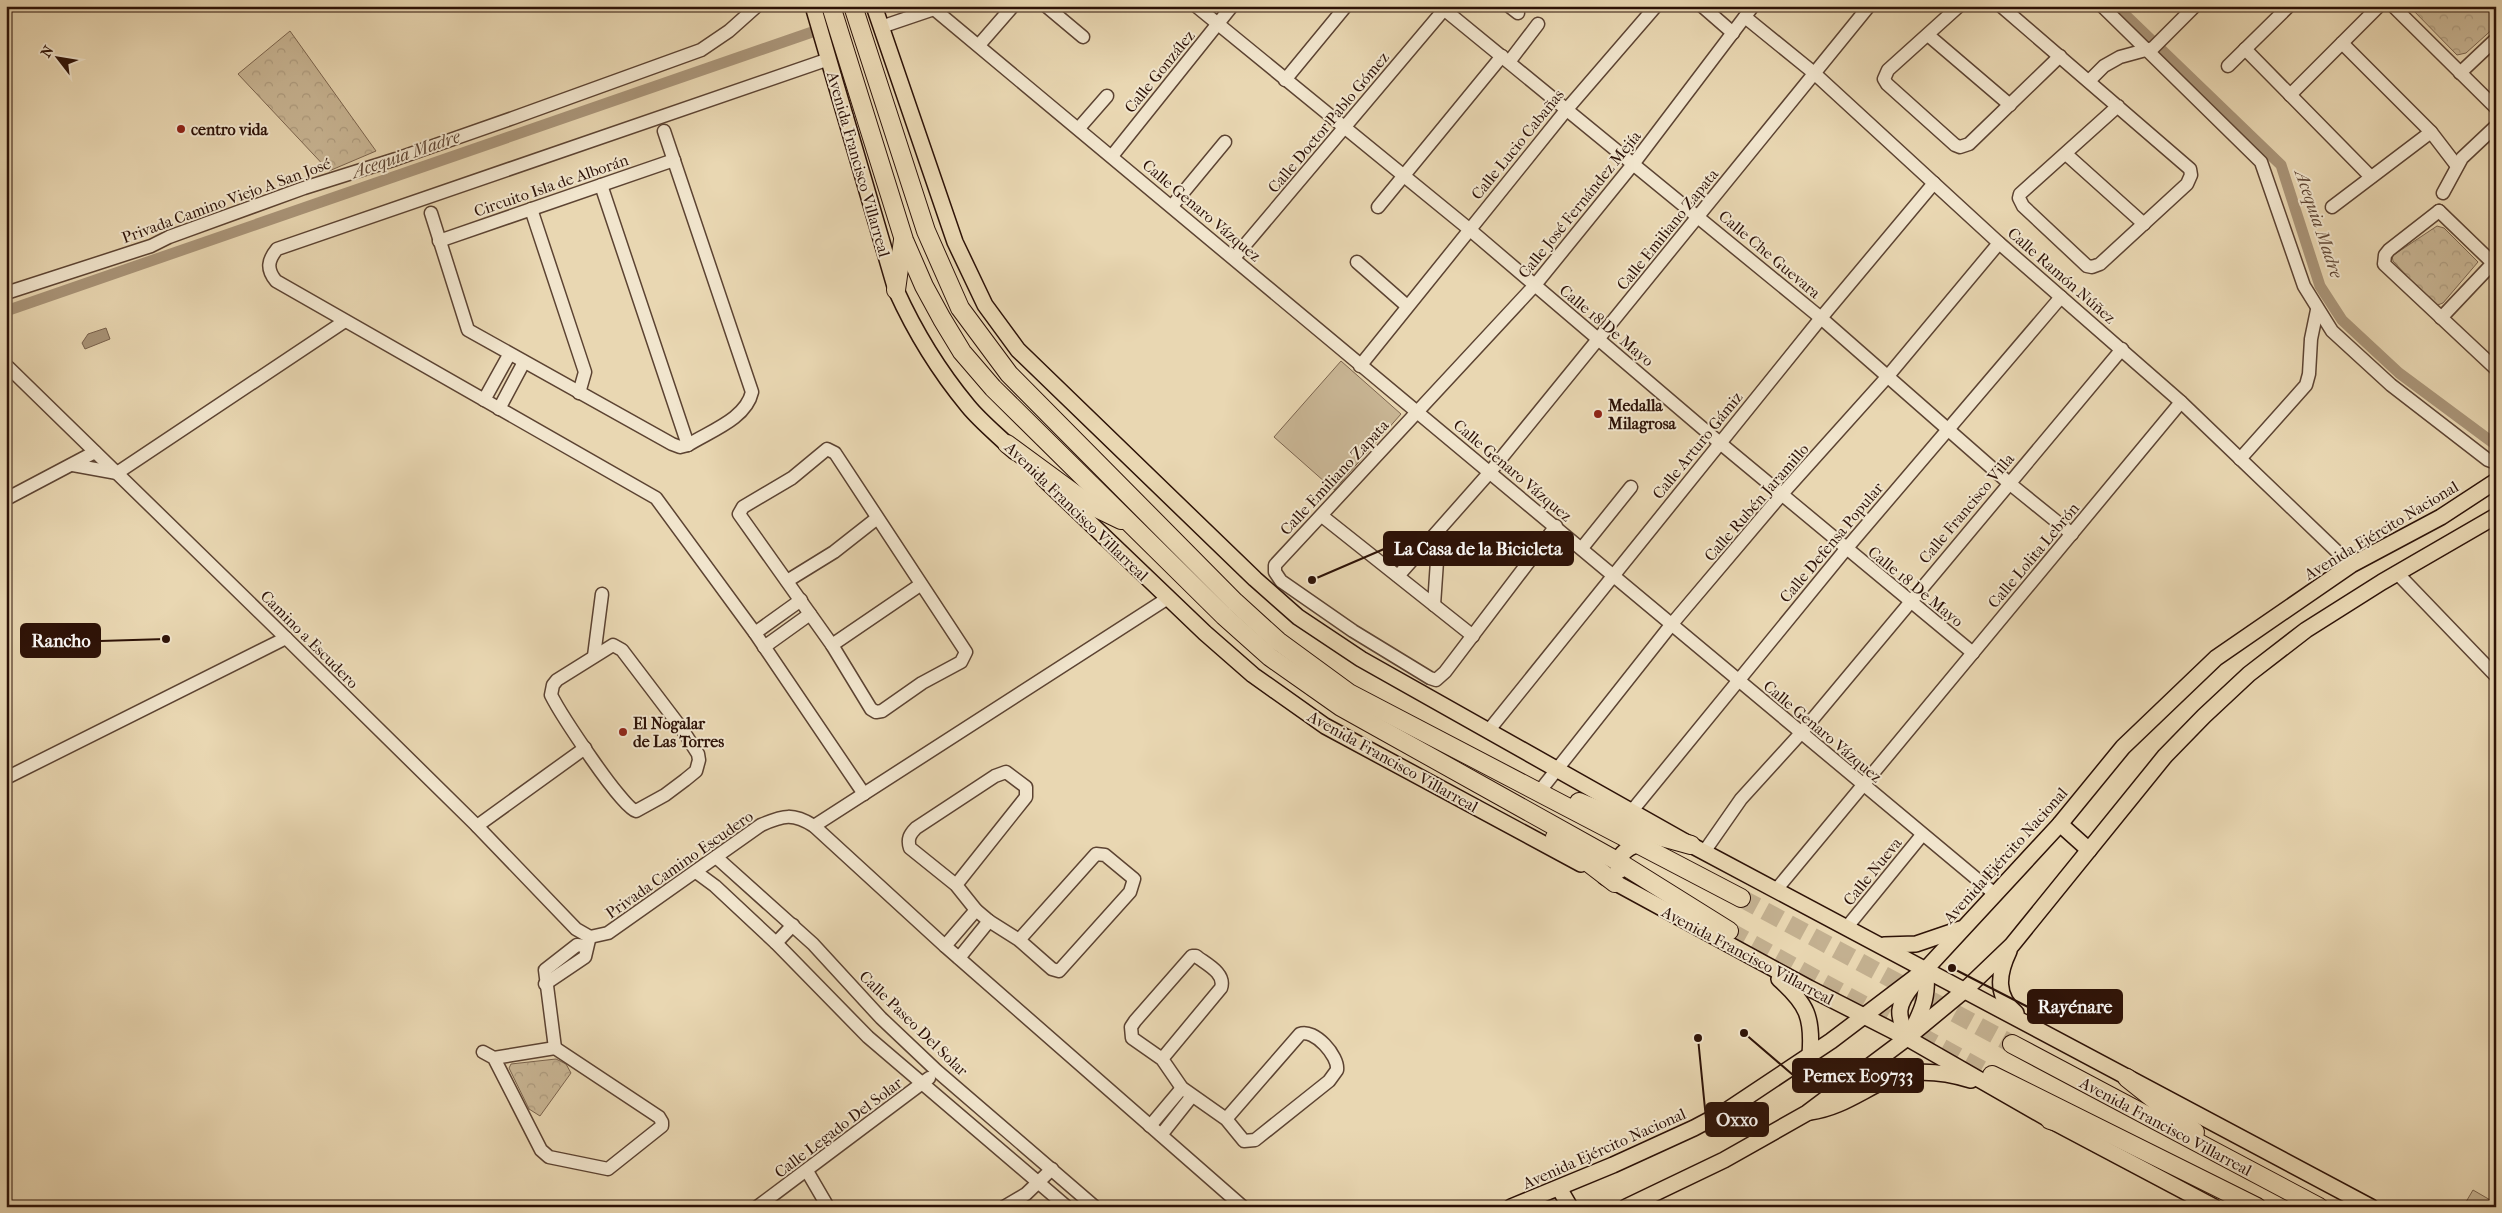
<svg xmlns="http://www.w3.org/2000/svg" width="2502" height="1213" font-family="'IM FELL French Canon',serif">
<style>
.forest{fill:url(#forest-crowns);stroke:#7b644e}
.pitch{fill:#c9b695;stroke:#7b644e}
.water{fill:#a99478;stroke:#77604b}
.lines{fill:none;stroke-linecap:round;stroke-linejoin:round}
.canal{stroke:#a99478;stroke-width:11}
.highway-tunnel{stroke:#c3b090;stroke-width:18;stroke-dasharray:18 9;stroke-linecap:butt}
.minor-casing{stroke:#5c4332;stroke-width:15}
.major-casing{stroke:#2d1207;stroke-width:18}
.highway-casing{stroke:#2d1207;stroke-width:20}
.minor{stroke:#f1e5cd;stroke-width:12}
.major{stroke:#e9d7b2;stroke-width:15}
.highway{stroke:#e9d7b2;stroke-width:18}
.poi-dot{fill:#8f2418;stroke:#f1e5cd;stroke-width:2}
.labels{text-anchor:middle;stroke-width:4;stroke-linejoin:round;paint-order:stroke}
.street-label{font-size:16px;fill:#2d1207;stroke:#f1e5cd}
.poi-label{font-size:16px;font-weight:bold;fill:#2d1207;stroke:#f1e5cd;text-anchor:start}
.water-label{font-size:18px;font-style:italic;fill:#5f4634;stroke:#f1e5cd}
.leader{fill:none;stroke:#2d1207;stroke-width:2}
.callout-dot{fill:#2d1207;stroke:#f1e5cd;stroke-width:2}
.callout{fill:#2d1207;stroke:#2d1207;stroke-width:2}
.callout-label{font-size:18px;text-anchor:middle;font-weight:bold;fill:#fff}
</style>
<defs>
<pattern id="forest-crowns" width="20" height="18" patternUnits="userSpaceOnUse" patternTransform="scale(1.25)"><rect width="20" height="18" fill="#c9b695"/><path d="M2 6a3 3 0 1 1 6 0M12 15a3 3 0 1 1 6 0" fill="none" stroke="#ad9b7f"/></pattern>
</defs>
<rect width="100%" height="100%" fill="#e9d7b2"/>
<filter id="stains"><feTurbulence type="fractalNoise" baseFrequency=".004" numOctaves="4"/><feColorMatrix values="0 0 0 0 .2 0 0 0 0 .09 0 0 0 0 .02 0 0 0 .5 -.17"/></filter>
<radialGradient id="worn" r=".72"><stop offset=".6" stop-color="#630" stop-opacity="0"/><stop offset="1" stop-color="#630" stop-opacity=".3"/></radialGradient>
<g class="forest">
<polygon points="2409,6 2496,6 2496,26 2466,53 2457,55"/>
<polygon points="290,31 376,151 329,171 238,74"/>
<polygon points="2437,226 2444,228 2478,262 2443,303 2435,306 2393,261 2392,256"/>
<polygon points="556,1059 566,1064 571,1073 540,1116 529,1109 509,1068 511,1064"/>
</g>
<g class="pitch">
<polygon points="1341,361 1401,414 1334,490 1274,437"/>
<polygon points="2473,1190 2492,1201 2489,1207 2463,1207"/>
</g>
<polygon class="water" points="106,328 110,339 85,349 82,343 88,334"/>
<g class="lines">
<g class="canal">
<polyline points="2116,6 2281,165 2320,286 2342,320 2399,373 2496,445"/>
<polyline points="6,311 818,30"/>
</g>
<g class="highway-tunnel">
<polyline points="1741,898 2012,1044"/>
<polyline points="1729,931 1992,1075"/>
</g>
<g class="minor-casing">
<g id="minor">
<polyline points="1046,6 1083,37"/>
<polyline points="1196,6 1469,229 1720,443 1973,653"/>
<polyline points="1440,6 1821,318 2009,483 2072,534"/>
<polyline points="1509,6 1518,13"/>
<polyline points="1702,6 1733,33"/>
<polyline points="1959,6 1888,70 1884,79 1887,84 1955,145 1960,147 1969,144 2060,56"/>
<polyline points="2001,6 2190,169 2191,175 2187,184 2100,264 2092,267 2087,266 2023,206 2019,198 2020,194 2118,106"/>
<polyline points="2102,6 2261,162 2304,286 2332,331 2391,385 2488,460 2496,463"/>
<polyline points="2393,6 2496,108"/>
<polyline points="934,9 1996,895"/>
<polyline points="1745,17 1814,73 1999,243 2181,402 2351,565"/>
<polyline points="881,27 940,7"/>
<polyline points="1928,35 2010,105"/>
<polyline points="2342,43 2431,132 2457,166"/>
<polyline points="979,45 1013,6"/>
<polyline points="2245,49 2371,177"/>
<path d="M 829,59 L 277,249 C 268,260 266,269 276,281 L 656,498 L 755,633 L 864,794"/>
<polyline points="1509,62 1538,24"/>
<polyline points="2228,66 2289,6"/>
<polyline points="2460,73 2496,39"/>
<polyline points="1285,80 1346,6"/>
<polyline points="2089,81 2104,66 2120,57 2153,48 2195,6"/>
<polyline points="2290,95 2379,6"/>
<polyline points="1079,128 1107,96"/>
<polyline points="2066,154 2144,224"/>
<polyline points="1112,156 1232,6"/>
<polyline points="601,185 688,445"/>
<polyline points="2443,193 2462,158 2496,126"/>
<polyline points="1172,206 1225,142"/>
<polyline points="1378,207 1502,56"/>
<polyline points="2332,207 2431,132"/>
<polyline points="531,209 585,372 579,393"/>
<polyline points="2439,211 2389,250 2385,255 2384,264 2496,369"/>
<polyline points="2439,211 2496,266"/>
<path d="M 431,213 L 468,330 L 672,444 L 680,447 L 688,445 C 710,431 746,419 752,392 L 664,131"/>
<polyline points="439,241 674,160"/>
<polyline points="1234,258 1447,6"/>
<polyline points="1357,262 1407,306"/>
<polyline points="6,293 151,246 169,237 304,188 396,159 513,118 701,50 729,31 757,6"/>
<polyline points="2441,318 2493,263"/>
<polyline points="6,365 286,638 477,826 576,929 590,937"/>
<polyline points="1360,366 1567,109 1656,6"/>
<polyline points="484,400 509,355"/>
<polyline points="499,409 524,362"/>
<polygon points="827,449 835,453 966,652 961,662 922,683 882,711 876,712 871,709 832,645 739,514 743,507 792,478"/>
<polyline points="2240,459 2306,385 2309,374 2311,339 2317,310"/>
<polyline points="73,465 117,473 345,321"/>
<polyline points="6,499 95,452"/>
<polyline points="1322,516 1473,636"/>
<polyline points="1556,526 1445,672 1436,680 1430,678 1353,631 1281,581 1275,572 1275,565 1535,285 1634,163 1753,6"/>
<polyline points="1582,548 1631,487"/>
<polyline points="2397,573 2496,676"/>
<polyline points="1398,576 1490,472 1869,6"/>
<polyline points="787,581 834,552 876,519"/>
<polyline points="1434,605 1439,532"/>
<polyline points="755,633 801,600"/>
<path d="M 613,645 L 622,650 L 682,729 L 698,754 L 699,760 L 696,771 L 685,780 L 665,795 L 636,811 C 622,808 560,713 551,695 L 553,685 L 557,680 Z"/>
<polyline points="832,645 920,585"/>
<polyline points="764,647 810,614"/>
<polyline points="594,656 602,594"/>
<polyline points="1489,730 1821,318 1934,183"/>
<polyline points="6,778 286,638"/>
<polyline points="1543,787 1671,625 1782,494 1888,376 1999,243"/>
<polyline points="1631,812 1846,549 2061,297"/>
<polyline points="477,826 585,748"/>
<polyline points="814,826 1168,598"/>
<polyline points="1704,852 1741,799 1801,733 2122,349"/>
<polyline points="716,857 813,944 881,1018 937,1071 1095,1207"/>
<polyline points="696,872 715,886 776,943 868,1037 1067,1207"/>
<path d="M 956,885 L 1026,797 L 1026,787 L 1006,772 L 995,776 L 916,828 C 910,834 907,839 910,848 L 956,885 L 976,910 L 989,921 L 1019,940 L 1052,969 L 1059,971 L 1130,892 L 1134,879 L 1105,855 L 1096,854 L 1019,940"/>
<polyline points="1776,890 2181,402"/>
<polyline points="1847,927 1922,835"/>
<path d="M 590,937 L 608,933 L 761,825 C 784,815 793,813 814,826 L 945,946 L 1243,1207"/>
<polyline points="776,943 793,925"/>
<polyline points="945,946 976,910"/>
<polyline points="959,958 989,921"/>
<polyline points="545,984 585,957 589,940"/>
<polyline points="555,1048 545,970 577,945 586,946"/>
<polyline points="483,1052 494,1058 541,1150 549,1157 608,1169 662,1126 662,1122 659,1117 555,1048 494,1058"/>
<path d="M 1162,1059 L 1221,988 C 1226,973 1206,964 1196,956 L 1192,956 L 1135,1021 L 1131,1027 L 1132,1038 L 1162,1059 L 1182,1088 L 1226,1119 L 1244,1141 L 1255,1140 L 1329,1081 L 1337,1070 C 1339,1056 1314,1028 1300,1034 L 1226,1119"/>
<polyline points="1150,1126 1182,1088"/>
<polyline points="1161,1135 1192,1096"/>
<polyline points="807,1171 828,1207"/>
<polyline points="757,1207 929,1078"/>
<polyline points="1004,1207 1026,1194 1052,1169"/>
</g>
</g>
<g class="major-casing">
<g id="major">
<path d="M 813,6 L 896,290 C 915,332 939,371 968,406 C 981,422 1000,437 1015,452"/>
<polyline points="874,6 955,242 985,305 1018,350 1255,579 1298,617 1361,659 1691,845 2371,1207"/>
<polyline points="1043,478 1205,633 1253,675 1325,726 1581,864"/>
<polyline points="2060,824 2089,850"/>
<path d="M 1619,871 L 1617,861 C 1625,849 1632,844 1647,844"/>
<polyline points="1605,877 1809,988 1907,1038 2050,1120 2214,1207"/>
<polyline points="1884,945 1916,944 1960,929"/>
<path d="M 2009,951 C 1998,974 1995,996 2016,1013"/>
<path d="M 1779,979 C 1807,1004 1813,1017 1810,1055"/>
<path d="M 1912,1030 C 1924,1007 1928,995 1926,969"/>
<path d="M 1907,1038 C 1897,1014 1896,1006 1913,985"/>
<path d="M 1810,1112 C 1840,1108 1861,1091 1888,1079 C 1914,1068 1944,1072 1971,1080"/>
<polyline points="1559,1188 1570,1207"/>
<polyline points="1511,1207 1613,1165 1694,1128 1726,1111 1831,1041 1926,969 2060,824 2123,747 2216,658 2351,565 2441,517 2496,481"/>
<polyline points="1626,1207 1724,1160 1807,1113 1907,1038 1965,990 2012,945 2165,756 2204,716 2249,674 2306,630 2382,582 2496,516"/>
</g>
</g>
<g class="highway-casing">
<g id="highway">
<polyline points="831,6 904,240 924,286 942,319 962,352 993,388 1224,616 1270,657 1341,707 1617,861 1729,931"/>
<polyline points="853,6 926,231 960,308 1009,374 1235,602 1278,641 1349,693 1741,898"/>
<polyline points="896,290 903,240"/>
<polyline points="1007,444 1090,505 1121,520"/>
<polyline points="1579,802 1662,837 1691,845"/>
<polyline points="1555,837 1615,883"/>
<polyline points="2012,1044 2319,1207"/>
<polyline points="1992,1075 2257,1207"/>
<polyline points="2127,1078 2195,1132"/>
<polyline points="2050,1120 2083,1130"/>
</g>
</g>
<use href="#minor" class="minor"/>
<use href="#major" class="major"/>
<use href="#highway" class="highway"/>
</g>
<g class="poi-dot">
<circle cx="181" cy="129" r="5"/>
<circle cx="1598" cy="414" r="5"/>
<circle cx="623" cy="732" r="5"/>
</g>
<g class="labels">
<g class="street-label">
<text transform="translate(1159 71) rotate(-51)" y="6">Calle González</text>
<text transform="translate(1328 122) rotate(-50)" y="6">Calle Doctor Pablo Gómez</text>
<text transform="translate(1517 144) rotate(-51)" y="6">Calle Lucio Cabañas</text>
<text transform="translate(859 164) rotate(74)" y="6">Avenida Francisco Villarreal</text>
<text transform="translate(551 185) rotate(-19)" y="6">Circuito Isla de Alborán</text>
<text transform="translate(226 200) rotate(-20)" y="6">Privada Camino Viejo A San José</text>
<text transform="translate(1579 204) rotate(-51)" y="6">Calle José Fernández Mejía</text>
<text transform="translate(1202 210) rotate(40)" y="6">Calle Genaro Vázquez</text>
<text transform="translate(1667 229) rotate(-51)" y="6">Calle Emiliano Zapata</text>
<text transform="translate(1770 254) rotate(40)" y="6">Calle Che Guevara</text>
<text transform="translate(2062 275) rotate(41)" y="6">Calle Ramón Núñez</text>
<text transform="translate(1607 325) rotate(40)" y="6">Calle 18 De Mayo</text>
<text transform="translate(1697 445) rotate(-51)" y="6">Calle Arturo Gámiz</text>
<text transform="translate(1513 470) rotate(40)" y="6">Calle Genaro Vázquez</text>
<text transform="translate(1334 477) rotate(-47)" y="6">Calle Emiliano Zapata</text>
<text transform="translate(1756 502) rotate(-49)" y="6">Calle Rubén Jaramillo</text>
<text transform="translate(1966 508) rotate(-50)" y="6">Calle Francisco Villa</text>
<text transform="translate(1077 511) rotate(44)" y="6">Avenida Francisco Villarreal</text>
<text transform="translate(2381 530) rotate(-31)" y="6">Avenida Ejército Nacional</text>
<text transform="translate(1831 542) rotate(-50)" y="6">Calle Defensa Popular</text>
<text transform="translate(2033 555) rotate(-50)" y="6">Calle Lolita Lebrón</text>
<text transform="translate(1916 586) rotate(39)" y="6">Calle 18 De Mayo</text>
<text transform="translate(310 639) rotate(45)" y="6">Camino a Escudero</text>
<text transform="translate(1823 731) rotate(40)" y="6">Calle Genaro Vázquez</text>
<text transform="translate(1393 761) rotate(29)" y="6">Avenida Francisco Villarreal</text>
<text transform="translate(2005 855) rotate(-48)" y="6">Avenida Ejército Nacional</text>
<text transform="translate(679 864) rotate(-35)" y="6">Privada Camino Escudero</text>
<text transform="translate(1872 871) rotate(-51)" y="6">Calle Nueva</text>
<text transform="translate(1748 955) rotate(28)" y="6">Avenida Francisco Villarreal</text>
<text transform="translate(914 1023) rotate(44)" y="6">Calle Paseo Del Solar</text>
<text transform="translate(2166 1126) rotate(28)" y="6">Avenida Francisco Villarreal</text>
<text transform="translate(838 1127) rotate(-37)" y="6">Calle Legado Del Solar</text>
<text transform="translate(1604 1148) rotate(-24)" y="6">Avenida Ejército Nacional</text>
</g>
<g class="poi-label">
<text x="191" y="135">centro vida</text>
<text x="1608" y="411">Medalla<tspan x="1608" dy="18">Milagrosa</tspan></text>
<text x="633" y="729">El Nogalar<tspan x="633" dy="18">de Las Torres</tspan></text>
</g>
<g class="water-label">
<text transform="translate(406 154) rotate(-19)" y="6">Acequia Madre</text>
<text transform="translate(2319 224) rotate(71)" y="6">Acequia Madre</text>
</g>
</g>
<path class="leader" d="M1312 580L1384 549M166 639L100 641M1952 968L2028 1007M1744 1033L1793 1075M1698 1038L1706 1119"/>
<g class="callout-dot">
<circle cx="1312" cy="580" r="5"/>
<circle cx="166" cy="639" r="5"/>
<circle cx="1952" cy="968" r="5"/>
<circle cx="1744" cy="1033" r="5"/>
<circle cx="1698" cy="1038" r="5"/>
</g>
<g class="callout">
<rect x="1384" y="532" width="189" height="33" rx="5"/>
<rect x="21" y="624" width="79" height="33" rx="5"/>
<rect x="2028" y="990" width="94" height="33" rx="5"/>
<rect x="1793" y="1059" width="130" height="33" rx="5"/>
<rect x="1706" y="1103" width="62" height="33" rx="5"/>
</g>
<g class="callout-label">
<text x="1478" y="555">La Casa de la Bicicleta</text>
<text x="61" y="647">Rancho</text>
<text x="2075" y="1013">Rayénare</text>
<text x="1858" y="1082">Pemex E09733</text>
<text x="1737" y="1126">Oxxo</text>
</g>
<rect width="2502" height="1213" fill="none" stroke="#e9d7b2" stroke-width="25"/>
<rect x="8" y="8" width="2487" height="1198" fill="none" stroke="#2d1207" stroke-width="2.5"/>
<rect x="12" y="12" width="2477" height="1188" fill="none" stroke="#2d1207"/>
<g transform="translate(58 58) rotate(301)" stroke="#f1e5cd" stroke-width="4" paint-order="stroke">
<path d="M0-4L9 19L0 12L-9 19Z" fill="#2d1207"/>
<text y="-8" font-size="14" font-weight="bold" text-anchor="middle" fill="#2d1207">N</text>
</g>
<rect width="100%" height="100%" filter="url(#stains)"/>
<rect width="100%" height="100%" fill="url(#worn)"/>
</svg>
